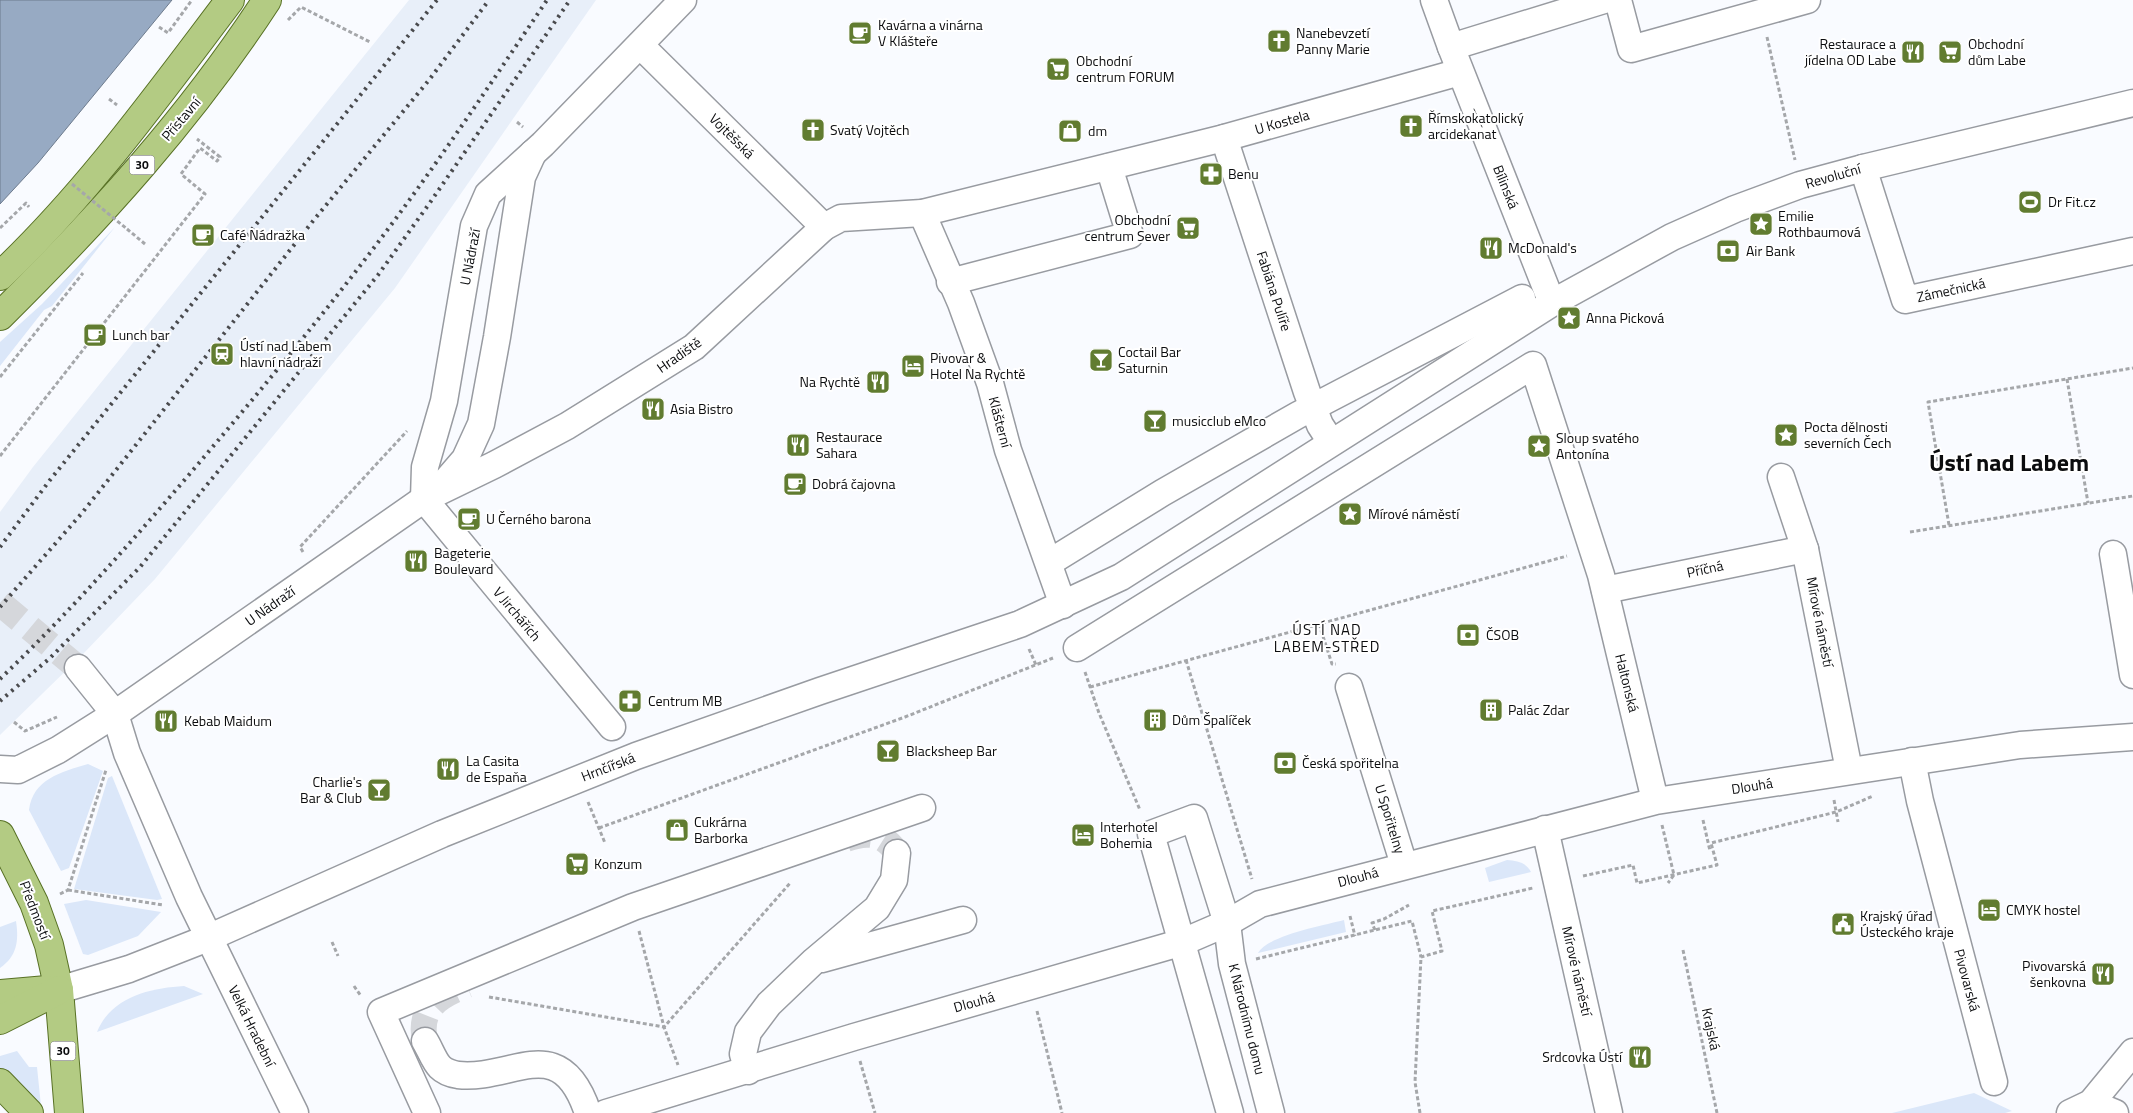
<svg xmlns="http://www.w3.org/2000/svg" width="2133" height="1113" font-family="'Titillium Web',sans-serif">
<style>
.built{fill:#e8eff9}
.green{fill:#dbe7f9}
.water{fill:#97aac3;stroke:#6d7b8d}
.lines{fill:none;stroke-linecap:round;stroke-linejoin:round}
.minor-tunnel{stroke:#d5d7db;stroke-width:26;stroke-dasharray:26 13;stroke-linecap:butt}
.minor-casing{stroke:#989ba1;stroke-width:29}
.major-casing{stroke:#587125;stroke-width:30}
.path{stroke:#a5a7aa;stroke-width:3;stroke-dasharray:4 2.5;stroke-linecap:butt}
.minor{stroke:#fff;stroke-width:26}
.major{stroke:#b3cb83;stroke-width:28}
.tram{stroke:#494a4d;stroke-width:1}
.rail{stroke:#494a4d;stroke-width:4;stroke-dasharray:2.5 5;stroke-linecap:butt}
.path-bridge{stroke:#a5a7aa;stroke-width:3;stroke-dasharray:4 2.5;stroke-linecap:butt}
.labels{text-anchor:middle;stroke-width:4;stroke-linejoin:round;paint-order:stroke}
.shield{fill:#fff;stroke:#545556;stroke-width:1}
.shield-label{font-size:12px;font-weight:bold;fill:#0b0c0e}
.poi-label{font-size:14px;fill:#0b0c0e;stroke:#fff;text-anchor:start}
.street-label{font-size:14px;fill:#0b0c0e;stroke:#fff}
.neighbourhood-label{font-size:15px;letter-spacing:1px;fill:#0b0c0e;stroke:#fff}
.town-label{font-size:24px;font-weight:bold;fill:#0b0c0e;stroke:#fff}
</style>
<rect width="100%" height="100%" fill="#f9fbff"/>
<polygon class="built" points="409,0 596,0 395,288 155,579 83,654 0,735 0,512 33,467"/>
<g class="green">
<polygon points="115,227 52,306 44,310 0,366 0,342 42,304"/>
<path d="M 88,764 L 103,771 L 69,868 L 61,871 L 29,810 C 33,779 61,772 88,764 Z"/>
<polygon points="112,776 162,899 157,900 74,889 108,778"/>
<path d="M 1507,860 C 1517,861 1526,862 1531,872 L 1489,882 L 1485,868 Z"/>
<polygon points="86,900 161,912 138,936 88,955 83,954 64,904"/>
<path d="M 1344,920 L 1346,932 L 1258,953 C 1269,935 1322,926 1344,920 Z"/>
<path d="M 16,921 C 19,941 17,956 0,968 L 0,927 Z"/>
<path d="M 184,986 L 203,994 L 97,1032 C 111,997 150,988 184,986 Z"/>
<polygon points="17,1051 29,1067 37,1067 41,1106 38,1107 0,1069 0,1056"/>
<polygon points="1974,1093 2012,1111 2005,1113 1892,1113"/>
</g>
<polygon class="water" points="0,0 172,0 38,163 0,204"/>
<g class="lines">
<g class="minor-tunnel">
<polyline points="0,603 78,668"/>
<path d="M 846,839 C 868,831 883,833 897,853"/>
<path d="M 425,1041 C 418,1008 439,996 467,985"/>
</g>
<g class="minor-casing">
<g id="minor">
<polyline points="1434,0 1451,47"/>
<polyline points="1618,0 1631,49 1807,0"/>
<polyline points="640,45 824,227"/>
<polyline points="1224,138 1307,392 1320,425 1331,442"/>
<polyline points="1863,168 1905,300 2133,251"/>
<polyline points="922,213 961,303 990,383 1008,450 1063,605"/>
<polyline points="950,282 1130,235 1109,167"/>
<polyline points="1552,303 1451,47 1604,0"/>
<polyline points="1781,477 1805,549 1849,770"/>
<polyline points="424,499 494,465 567,426 694,347 824,227 841,218 922,213 1224,138 1460,72"/>
<polyline points="424,499 425,467 444,401 474,226 488,194 543,144 683,0"/>
<polyline points="424,499 612,727"/>
<polyline points="2113,554 2133,675"/>
<polyline points="1055,559 1162,493 1298,415 1522,298"/>
<polyline points="1605,590 1805,549"/>
<polyline points="1077,648 1533,365 1601,575 1653,792"/>
<polyline points="78,668 115,714 127,753 189,897 295,1113"/>
<polyline points="1349,687 1404,865"/>
<polyline points="1912,761 1920,801 1994,1082"/>
<polyline points="0,769 18,770 58,750 115,714 424,499 446,481 465,459 481,424 497,337 522,177 533,153"/>
<polyline points="1545,829 1609,1113"/>
<polyline points="822,959 963,920"/>
<polyline points="59,990 129,969 208,938 442,834 636,756 820,691 1020,624 1121,577 1552,303 1672,237 1735,209 1800,185 1863,168 2133,103"/>
<path d="M 425,1041 C 430,1049 434,1061 440,1067 C 444,1071 452,1074 458,1075 C 513,1081 560,1029 588,1113"/>
<polyline points="748,1071 743,1054 748,1032 769,1004 814,961 877,908 894,880 897,853"/>
<polyline points="2091,1103 2115,1113"/>
<polyline points="427,1113 381,1012 633,907 922,808"/>
<polyline points="606,1113 854,1037 1183,942 1227,923 1260,904 1656,801 2020,745 2133,737"/>
<polyline points="1230,1113 1151,834 1194,818 1227,923 1232,964 1271,1113"/>
<polyline points="2070,1113 2091,1103 2133,1052"/>
</g>
</g>
<g class="major-casing">
<g id="major">
<path d="M 0,276 C 87,194 158,95 230,0"/>
<path d="M 0,316 C 99,218 191,117 267,0"/>
<polyline points="0,835 34,903 49,945 59,990 69,1113"/>
<polyline points="0,994 47,990"/>
<polyline points="0,1020 59,990"/>
<polyline points="0,1083 29,1113"/>
</g>
</g>
<g class="path">
<polyline points="288,20 301,7 370,42"/>
<polyline points="159,27 168,33 192,0"/>
<polyline points="1767,37 1795,160"/>
<polyline points="109,99 117,105"/>
<polyline points="517,122 523,127"/>
<polyline points="0,228 26,203 29,207"/>
<polyline points="127,229 145,244"/>
<polyline points="0,377 83,273"/>
<polyline points="2067,379 2088,503"/>
<polyline points="0,456 205,194 181,174 200,148 217,161 220,157 197,139"/>
<polyline points="1949,525 1928,402 2133,368"/>
<polyline points="1910,532 2133,496"/>
<polyline points="303,552 300,547 407,431"/>
<polyline points="1319,624 1332,664 1336,664"/>
<polyline points="1029,649 1036,665"/>
<polyline points="1186,660 1252,879"/>
<polyline points="1085,672 1099,713 1140,810"/>
<polyline points="1090,687 1567,556"/>
<polyline points="14,722 25,731 57,717"/>
<polyline points="1834,800 1838,822"/>
<polyline points="588,802 605,843"/>
<polyline points="1703,820 1710,851"/>
<polyline points="1662,825 1674,875 1668,883"/>
<polyline points="599,828 905,717 1053,658"/>
<polyline points="1583,876 1633,865 1637,883 1717,865 1711,843 1836,812 1873,796"/>
<polyline points="68,890 163,905"/>
<polyline points="60,894 68,890 106,770"/>
<polyline points="1350,916 1355,936"/>
<polyline points="1375,930 1372,923 1384,919 1409,905"/>
<polyline points="639,931 664,1027 678,1065"/>
<polyline points="332,942 338,956"/>
<polyline points="1683,950 1717,1113"/>
<polyline points="1256,959 1412,921 1421,957"/>
<polyline points="354,986 361,996"/>
<polyline points="489,997 664,1027 791,882"/>
<polyline points="1037,1011 1062,1113"/>
<polyline points="860,1061 875,1113"/>
<polyline points="1420,1113 1415,1082 1421,957 1442,951 1432,911 1533,888"/>
</g>
<use href="#minor" class="minor"/>
<use href="#major" class="major"/>
<polyline class="tram" points="1474,109 1482,127"/>
<g class="rail">
<polyline points="0,547 50,480 437,0"/>
<polyline points="0,607 82,513 313,221 429,80 489,0"/>
<path d="M 0,679 C 71,611 135,538 199,463 C 255,397 310,331 363,262 C 428,178 487,89 547,0"/>
<polyline points="0,701 50,658 140,567 378,275 429,204 570,0"/>
</g>
<polyline class="path-bridge" points="72,184 127,229"/>
</g>
<defs>
<g id="cafe-square" transform="scale(1.25)"><rect x="-9" y="-9" width="18" height="18" rx="4" fill="#617c30" stroke="#fff"/><path d="M-5.5-4.5H6V0H3Q3 3.5 0 3.5H-2.5Q-5.5 3.5-5.5 0ZM3-3.2v2h1.7v-2ZM-6 4.5H4V6H-6Z" fill="#fff"/></g>
<g id="church-square" transform="scale(1.25)"><rect x="-9" y="-9" width="18" height="18" rx="4" fill="#617c30" stroke="#fff"/><path d="M-1.2-6h2.4v3.5h3.3v2.4h-3.3V6h-2.4V-.1h-3.3v-2.4h3.3Z" fill="#fff"/></g>
<g id="restaurant-square" transform="scale(1.25)"><rect x="-9" y="-9" width="18" height="18" rx="4" fill="#617c30" stroke="#fff"/><path d="M-5-6h1v4h1v-4h1v4h1v-4h1v5L-1.5 .5V6h-2V.5L-5-1ZM5-6V6H3V1.5H1.5Q1.5-4 5-6Z" fill="#fff"/></g>
<g id="supermarket-square" transform="scale(1.25)"><rect x="-9" y="-9" width="18" height="18" rx="4" fill="#617c30" stroke="#fff"/><path d="M-6-5.5h2.5l.6 2H6L4.5 2H-2.5L-4.4-4H-6ZM-1.5 3.2a1.3 1.3 0 1 0 .1 0ZM3 3.2a1.3 1.3 0 1 0 .1 0Z" fill="#fff"/></g>
<g id="shop-square" transform="scale(1.25)"><rect x="-9" y="-9" width="18" height="18" rx="4" fill="#617c30" stroke="#fff"/><path d="M-5-2.5h2.3a2.7 3.5 0 0 1 5.4 0H5L5.5 6h-11ZM-1.5-2.5h3a1.5 2.3 0 0 0-3 0Z" fill="#fff"/></g>
<g id="pharmacy-square" transform="scale(1.25)"><rect x="-9" y="-9" width="18" height="18" rx="4" fill="#617c30" stroke="#fff"/><path d="M-2-6h4v4h4v4h-4v4h-4v-4h-4v-4h4Z" fill="#fff"/></g>
<g id="stadium-square" transform="scale(1.25)"><rect x="-9" y="-9" width="18" height="18" rx="4" fill="#617c30" stroke="#fff"/><path d="M0-5a6.5 5 0 1 0 0 10a6.5 5 0 1 0 0-10ZM-3.5-1.8h7v3.6h-7Z" fill="#fff"/></g>
<g id="sight-square" transform="scale(1.25)"><rect x="-9" y="-9" width="18" height="18" rx="4" fill="#617c30" stroke="#fff"/><path d="M0-6L1.8-2.2L6-1.7L2.9 1.2L3.7 5.4L0 3.3L-3.7 5.4L-2.9 1.2L-6-1.7L-1.8-2.2Z" fill="#fff"/></g>
<g id="bank-square" transform="scale(1.25)"><rect x="-9" y="-9" width="18" height="18" rx="4" fill="#617c30" stroke="#fff"/><path d="M-6-4H6V4H-6ZM0-2.3a2.3 2.3 0 1 0 0 4.6a2.3 2.3 0 1 0 0-4.6Z" fill="#fff"/></g>
<g id="station-square" transform="scale(1.25)"><rect x="-9" y="-9" width="18" height="18" rx="4" fill="#617c30" stroke="#fff"/><path d="M-3-6H3Q5-6 5-4V2Q5 4 3 4L4.5 6H3L1.5 4h-3L-3 6H-4.5L-3 4Q-5 4-5 2V-4Q-5-6-3-6ZM-3.5-4v3h7v-3ZM-3.5 1v1.5H-2V1ZM2 1v1.5H3.5V1Z" fill="#fff"/></g>
<g id="bar-square" transform="scale(1.25)"><rect x="-9" y="-9" width="18" height="18" rx="4" fill="#617c30" stroke="#fff"/><path d="M-6-5H6L.8 .8V4.5H3.5V6h-7V4.5H-.8V.8Z" fill="#fff"/></g>
<g id="hotel-square" transform="scale(1.25)"><rect x="-9" y="-9" width="18" height="18" rx="4" fill="#617c30" stroke="#fff"/><path d="M-6-4.5h1.5V1H6V5H4.5V3h-9V5H-6ZM-4 0a1.8 1.8 0 1 1 3.6 0ZM.5 0V-2.5h3Q6-2.5 6 0Z" fill="#fff"/></g>
<g id="building-square" transform="scale(1.25)"><rect x="-9" y="-9" width="18" height="18" rx="4" fill="#617c30" stroke="#fff"/><path d="M-4-6H4V6H1V3H-1V6H-4ZM-2.5-4.3h1.7v1.8h-1.7ZM.8-4.3h1.7v1.8H.8ZM-2.5-1h1.7V.8h-1.7ZM.8-1h1.7V.8H.8Z" fill="#fff"/></g>
<g id="civic-square" transform="scale(1.25)"><rect x="-9" y="-9" width="18" height="18" rx="4" fill="#617c30" stroke="#fff"/><path d="M-.6-6.5H3V-4.5H.6V-3L4-1V1h2V6H-6V1h2V-1L-.6-3ZM-1.2 2.5V6h2.4V2.5Z" fill="#fff"/></g>
</defs>
<g fill-rule="evenodd">
<use href="#cafe-square" x="860" y="33"/>
<use href="#church-square" x="1279" y="41"/>
<use href="#restaurant-square" x="1913" y="52"/>
<use href="#supermarket-square" x="1950" y="52"/>
<use href="#supermarket-square" x="1058" y="69"/>
<use href="#church-square" x="1411" y="126"/>
<use href="#church-square" x="813" y="130"/>
<use href="#shop-square" x="1070" y="131"/>
<use href="#pharmacy-square" x="1211" y="174"/>
<use href="#stadium-square" x="2030" y="202"/>
<use href="#sight-square" x="1761" y="224"/>
<use href="#supermarket-square" x="1188" y="228"/>
<use href="#cafe-square" x="203" y="235"/>
<use href="#restaurant-square" x="1491" y="248"/>
<use href="#bank-square" x="1728" y="251"/>
<use href="#sight-square" x="1569" y="318"/>
<use href="#cafe-square" x="95" y="335"/>
<use href="#station-square" x="222" y="354"/>
<use href="#bar-square" x="1101" y="360"/>
<use href="#hotel-square" x="913" y="366"/>
<use href="#restaurant-square" x="878" y="382"/>
<use href="#restaurant-square" x="653" y="409"/>
<use href="#bar-square" x="1155" y="421"/>
<use href="#sight-square" x="1786" y="435"/>
<use href="#restaurant-square" x="798" y="445"/>
<use href="#sight-square" x="1539" y="446"/>
<use href="#cafe-square" x="795" y="484"/>
<use href="#sight-square" x="1350" y="514"/>
<use href="#cafe-square" x="469" y="519"/>
<use href="#restaurant-square" x="416" y="561"/>
<use href="#bank-square" x="1468" y="635"/>
<use href="#pharmacy-square" x="630" y="701"/>
<use href="#building-square" x="1491" y="710"/>
<use href="#building-square" x="1155" y="720"/>
<use href="#restaurant-square" x="166" y="721"/>
<use href="#bar-square" x="888" y="751"/>
<use href="#bank-square" x="1285" y="763"/>
<use href="#restaurant-square" x="448" y="769"/>
<use href="#bar-square" x="379" y="790"/>
<use href="#shop-square" x="677" y="830"/>
<use href="#hotel-square" x="1083" y="835"/>
<use href="#supermarket-square" x="577" y="864"/>
<use href="#hotel-square" x="1989" y="910"/>
<use href="#civic-square" x="1843" y="924"/>
<use href="#restaurant-square" x="2103" y="974"/>
<use href="#restaurant-square" x="1640" y="1057"/>
</g>
<g class="labels">
<g class="shield">
<rect x="129.5" y="155.5" width="25" height="19" rx="4"/>
<rect x="50.5" y="1041.5" width="25" height="19" rx="4"/>
</g>
<g class="shield-label">
<text x="142" y="169">30</text>
<text x="63" y="1055">30</text>
</g>
<g class="poi-label">
<text x="878" y="30">Kavárna a vinárna<tspan x="878" dy="16">V Klášteře</tspan></text>
<text x="1296" y="38">Nanebevzetí<tspan x="1296" dy="16">Panny Marie</tspan></text>
<text x="1896" y="49" text-anchor="end">Restaurace a<tspan x="1896" dy="16">jídelna OD Labe</tspan></text>
<text x="1968" y="49">Obchodní<tspan x="1968" dy="16">dům Labe</tspan></text>
<text x="1076" y="66">Obchodní<tspan x="1076" dy="16">centrum FORUM</tspan></text>
<text x="1428" y="123">Římskokatolický<tspan x="1428" dy="16">arcidekanat</tspan></text>
<text x="830" y="135">Svatý Vojtěch</text>
<text x="1088" y="136">dm</text>
<text x="1228" y="179">Benu</text>
<text x="2048" y="207">Dr Fit.cz</text>
<text x="1778" y="221">Emilie<tspan x="1778" dy="16">Rothbaumová</tspan></text>
<text x="1170" y="225" text-anchor="end">Obchodní<tspan x="1170" dy="16">centrum Sever</tspan></text>
<text x="220" y="240">Café Nádražka</text>
<text x="1508" y="253">McDonald's</text>
<text x="1746" y="256">Air Bank</text>
<text x="1586" y="323">Anna Picková</text>
<text x="112" y="340">Lunch bar</text>
<text x="240" y="351">Ústí nad Labem<tspan x="240" dy="16">hlavní nádraží</tspan></text>
<text x="1118" y="357">Coctail Bar<tspan x="1118" dy="16">Saturnin</tspan></text>
<text x="930" y="363">Pivovar &amp;<tspan x="930" dy="16">Hotel Na Rychtě</tspan></text>
<text x="860" y="387" text-anchor="end">Na Rychtě</text>
<text x="670" y="414">Asia Bistro</text>
<text x="1172" y="426">musicclub eMco</text>
<text x="1804" y="432">Pocta dělnosti<tspan x="1804" dy="16">severních Čech</tspan></text>
<text x="816" y="442">Restaurace<tspan x="816" dy="16">Sahara</tspan></text>
<text x="1556" y="443">Sloup svatého<tspan x="1556" dy="16">Antonína</tspan></text>
<text x="812" y="489">Dobrá čajovna</text>
<text x="1368" y="519">Mírové náměstí</text>
<text x="486" y="524">U Černého barona</text>
<text x="434" y="558">Bageterie<tspan x="434" dy="16">Boulevard</tspan></text>
<text x="1486" y="640">ČSOB</text>
<text x="648" y="706">Centrum MB</text>
<text x="1508" y="715">Palác Zdar</text>
<text x="1172" y="725">Dům Špalíček</text>
<text x="184" y="726">Kebab Maidum</text>
<text x="906" y="756">Blacksheep Bar</text>
<text x="466" y="766">La Casita<tspan x="466" dy="16">de Espaňa</tspan></text>
<text x="1302" y="768">Česká spořitelna</text>
<text x="362" y="787" text-anchor="end">Charlie's<tspan x="362" dy="16">Bar &amp; Club</tspan></text>
<text x="694" y="827">Cukrárna<tspan x="694" dy="16">Barborka</tspan></text>
<text x="1100" y="832">Interhotel<tspan x="1100" dy="16">Bohemia</tspan></text>
<text x="594" y="869">Konzum</text>
<text x="2006" y="915">CMYK hostel</text>
<text x="1860" y="921">Krajský úřad<tspan x="1860" dy="16">Ústeckého kraje</tspan></text>
<text x="2086" y="971" text-anchor="end">Pivovarská<tspan x="2086" dy="16">šenkovna</tspan></text>
<text x="1622" y="1062" text-anchor="end">Srdcovka Ústí</text>
</g>
<g class="street-label">
<text transform="translate(181 119) rotate(-50)" y="5">Přístavní</text>
<text transform="translate(1282 122) rotate(-16)" y="5">U Kostela</text>
<text transform="translate(732 136) rotate(45)" y="5">Vojtěšská</text>
<text transform="translate(1833 176) rotate(-16)" y="5">Revoluční</text>
<text transform="translate(1506 187) rotate(68)" y="5">Bílinská</text>
<text transform="translate(470 257) rotate(-79)" y="5">U Nádraží</text>
<text transform="translate(1951 290) rotate(-12)" y="5">Zámečnická</text>
<text transform="translate(1274 291) rotate(72)" y="5">Fabiána Pulíře</text>
<text transform="translate(679 355) rotate(-35)" y="5">Hradiště</text>
<text transform="translate(1000 422) rotate(75)" y="5">Klášterní</text>
<text transform="translate(1705 569) rotate(-12)" y="5">Příčná</text>
<text transform="translate(270 606) rotate(-35)" y="5">U Nádraží</text>
<text transform="translate(517 614) rotate(50)" y="5">V Jirchářích</text>
<text transform="translate(1820 622) rotate(79)" y="5">Mírové náměstí</text>
<text transform="translate(1627 683) rotate(76)" y="5">Haltonská</text>
<text transform="translate(608 767) rotate(-21)" y="5">Hrnčířská</text>
<text transform="translate(1752 786) rotate(-9)" y="5">Dlouhá</text>
<text transform="translate(1390 819) rotate(73)" y="5">U Spořitelny</text>
<text transform="translate(1358 877) rotate(-15)" y="5">Dlouhá</text>
<text transform="translate(35 910) rotate(69)" y="5">Předmostí</text>
<text transform="translate(1577 971) rotate(77)" y="5">Mírové náměstí</text>
<text transform="translate(1967 980) rotate(75)" y="5">Pivovarská</text>
<text transform="translate(974 1002) rotate(-16)" y="5">Dlouhá</text>
<text transform="translate(1247 1019) rotate(76)" y="5">K Národnímu domu</text>
<text transform="translate(252 1026) rotate(64)" y="5">Velká Hradební</text>
<text transform="translate(1711 1029) rotate(78)" y="5">Krajská</text>
</g>
<g class="neighbourhood-label">
<text x="1327" y="635">ÚSTÍ NAD<tspan x="1327" dy="17">LABEM-STŘED</tspan></text>
</g>
<g class="town-label">
<text x="2009" y="471">Ústí nad Labem</text>
</g>
</g>
</svg>
